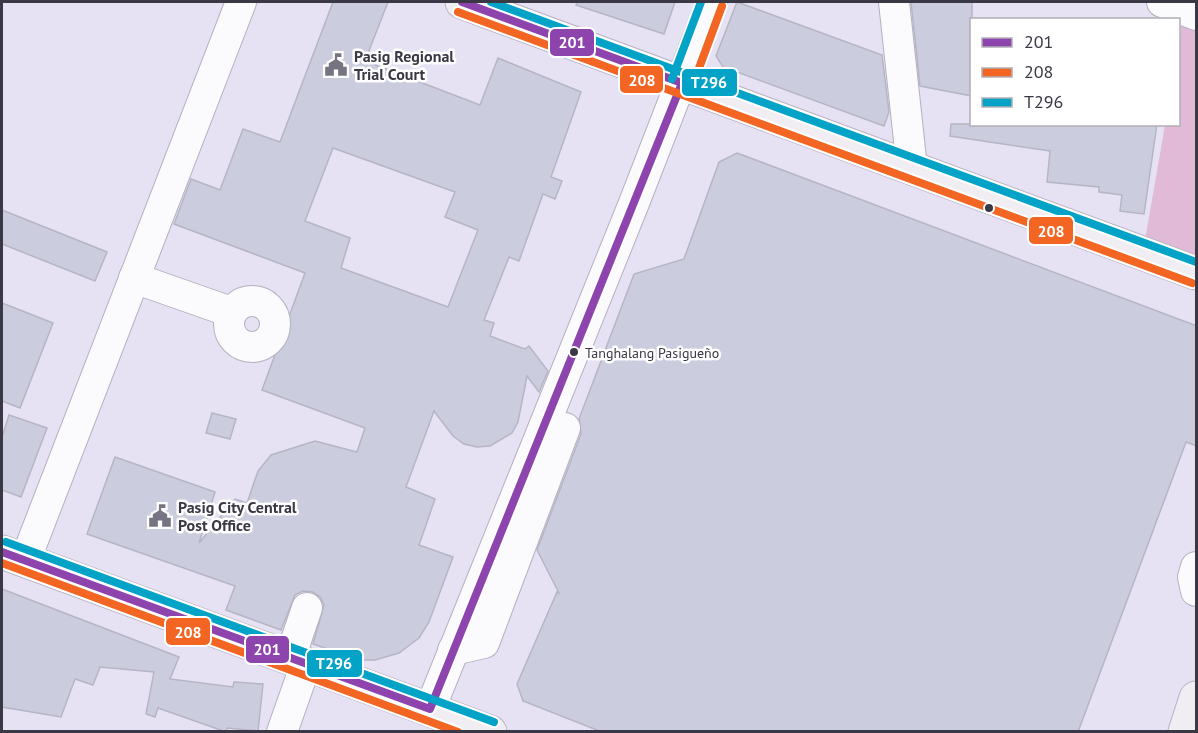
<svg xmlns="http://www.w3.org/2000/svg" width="1198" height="733" font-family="'PT Sans',sans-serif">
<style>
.green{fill:#e0bad6}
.building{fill:#cbccde;stroke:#b6b5c4;stroke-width:1.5;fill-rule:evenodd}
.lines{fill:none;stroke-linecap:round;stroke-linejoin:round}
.minor-casing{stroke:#b4b0bf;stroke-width:32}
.major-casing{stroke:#bcb4c4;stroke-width:35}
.minor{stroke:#fbfbfd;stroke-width:30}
.major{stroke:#f0edf3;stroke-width:33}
.bus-1-casing{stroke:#fff;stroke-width:12}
.bus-2-casing{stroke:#fff;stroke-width:12}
.bus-3-casing{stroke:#fff;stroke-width:12}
.bus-1{stroke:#8e44ad;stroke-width:8}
.bus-2{stroke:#f26522;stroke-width:8}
.bus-3{stroke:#03a3c7;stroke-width:8}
.bus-dot{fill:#3b3845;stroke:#fff;stroke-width:2}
.labels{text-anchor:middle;stroke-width:5;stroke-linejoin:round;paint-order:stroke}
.bus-label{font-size:14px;fill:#3b3845;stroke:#fff;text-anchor:start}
.poi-label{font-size:16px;font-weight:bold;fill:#3b3845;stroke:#fff;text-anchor:start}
.line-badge{stroke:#fff;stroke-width:2}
.badge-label{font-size:16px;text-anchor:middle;font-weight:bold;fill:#fff}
</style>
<rect width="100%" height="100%" fill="#e6e2f4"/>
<polygon class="green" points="1182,23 1196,29 1196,259 1145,240 1165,125 1178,124 1178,46"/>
<g class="building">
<path d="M 333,2 L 388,2 L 365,61 L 480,105 L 498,58 L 581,92 L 551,177 L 562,181 L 555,199 L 543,194 L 519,261 L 509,257 L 484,320 L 494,323 L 490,336 L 525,349 L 529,346 L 548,371 L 539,392 L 527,376 L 518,422 L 512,433 L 490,446 L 477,447 L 464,444 L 453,436 L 434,411 L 406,487 L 435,499 L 419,545 L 453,557 L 429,622 L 419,638 L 399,653 L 375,660 L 360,660 L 313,644 L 324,605 L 320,597 L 313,592 L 303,591 L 295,595 L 281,630 L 226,610 L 235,586 L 87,534 L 115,457 L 215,492 L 199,543 L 235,499 L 247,503 L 258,471 L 271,455 L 315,441 L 357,452 L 365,428 L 262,390 L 305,273 L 174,224 L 191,179 L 220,190 L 243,129 L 280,142 ZM 333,148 L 455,192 L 445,217 L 478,230 L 448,307 L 341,268 L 350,238 L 305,221 Z"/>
<polygon points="577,2 675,2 664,34 576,5"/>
<polygon points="737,2 882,55 889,112 884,126 723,67 716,56"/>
<polygon points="911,2 972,2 972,96 920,86"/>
<polygon points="951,124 1157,124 1144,214 1120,211 1122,195 1099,192 1099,187 1047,182 1050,151 950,136"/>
<polygon points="737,153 1197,326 1197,446 1186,442 1078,732 602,732 523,701 517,684 557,592 559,593 537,550 581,434 579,419 634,274 684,259 719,162"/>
<polygon points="2,210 107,252 95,281 2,244"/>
<polygon points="2,303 53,323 20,408 2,401"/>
<polygon points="212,413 236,419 230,439 206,433"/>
<polygon points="9,415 47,428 21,497 2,490 2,437"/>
<polygon points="2,589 179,657 170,679 233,687 234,682 263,684 258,731 227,728 226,732 158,708 155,717 146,714 154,672 100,667 93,685 75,679 61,717 2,707"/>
</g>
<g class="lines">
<g class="minor-casing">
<g id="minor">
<polyline points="894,2 912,168"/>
<polyline points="1162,2 1196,15"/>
<polyline points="134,278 231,312"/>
<circle cx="252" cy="324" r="23"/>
<polyline points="25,561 241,2"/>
<polyline points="1196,567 1193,577 1196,591"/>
<polyline points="453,650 484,643 565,428"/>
<polyline points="290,658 307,608"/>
<polyline points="430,709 634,203 712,2"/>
<polyline points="282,732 306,664"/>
</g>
</g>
<g class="major-casing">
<g id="major">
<polyline points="462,2 1196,273"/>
<polyline points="2,552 490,732"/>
<polyline points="1185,732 1196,698"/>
</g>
</g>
<use href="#minor" class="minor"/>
<use href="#major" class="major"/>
<g class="bus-1-casing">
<g id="bus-1">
<polyline points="462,2 682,83"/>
<polyline points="2,552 430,709 682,83"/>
</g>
</g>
<g class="bus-2-casing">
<g id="bus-2">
<polyline points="458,12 1192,283"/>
<polyline points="692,87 722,6"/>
<polyline points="2,563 458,732"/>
</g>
</g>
<g class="bus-3-casing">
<g id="bus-3">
<polyline points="491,2 1196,262"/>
<polyline points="672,79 701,2"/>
<polyline points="6,542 494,722"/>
</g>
</g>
<use href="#bus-1" class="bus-1"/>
<use href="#bus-2" class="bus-2"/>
<use href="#bus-3" class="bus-3"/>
</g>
<defs>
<g id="civic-bare" transform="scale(1.8)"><path d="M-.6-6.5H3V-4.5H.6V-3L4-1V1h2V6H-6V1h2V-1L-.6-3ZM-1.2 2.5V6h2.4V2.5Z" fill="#777482" stroke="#fff" stroke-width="2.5" paint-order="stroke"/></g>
</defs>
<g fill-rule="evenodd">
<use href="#civic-bare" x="336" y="65"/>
<use href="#civic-bare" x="160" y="516"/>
</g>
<g class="bus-dot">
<circle cx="989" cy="208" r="5"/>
<circle cx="574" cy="352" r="5"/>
</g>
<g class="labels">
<g class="bus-label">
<text x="585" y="358">Tanghalang Pasigueño</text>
</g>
<g class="poi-label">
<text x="354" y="62">Pasig Regional<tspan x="354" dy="18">Trial Court</tspan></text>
<text x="178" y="513">Pasig City Central<tspan x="178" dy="18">Post Office</tspan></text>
</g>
</g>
<g class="line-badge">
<rect x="549" y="28" width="46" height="29" rx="6" fill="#8e44ad"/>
<rect x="619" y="65" width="45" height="29" rx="6" fill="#f26522"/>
<rect x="681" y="68" width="57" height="29" rx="6" fill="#03a3c7"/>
<rect x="1028" y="216" width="46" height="29" rx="6" fill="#f26522"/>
<rect x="165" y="617" width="46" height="29" rx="6" fill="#f26522"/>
<rect x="245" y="635" width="45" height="29" rx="6" fill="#8e44ad"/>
<rect x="306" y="649" width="57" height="29" rx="6" fill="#03a3c7"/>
</g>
<g class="badge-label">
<text x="572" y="48">201</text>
<text x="642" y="86">208</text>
<text x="709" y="88">T296</text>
<text x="1051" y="237">208</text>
<text x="188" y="638">208</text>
<text x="267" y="655">201</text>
<text x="334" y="669">T296</text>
</g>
<rect width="1198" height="733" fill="none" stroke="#3b3845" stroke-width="6"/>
<rect x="970" y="18" width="210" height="108" fill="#ffffff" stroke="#b1afb5" stroke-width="1.5"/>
<rect x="982" y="38" width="30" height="9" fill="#8e44ad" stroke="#b1afb5" stroke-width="1.5"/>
<text x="1024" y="48" font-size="18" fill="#3b3845">201</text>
<rect x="982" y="68" width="30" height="9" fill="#f26522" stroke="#b1afb5" stroke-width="1.5"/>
<text x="1024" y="78" font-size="18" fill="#3b3845">208</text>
<rect x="982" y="98" width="30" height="9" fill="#03a3c7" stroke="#b1afb5" stroke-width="1.5"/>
<text x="1024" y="108" font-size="18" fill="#3b3845">T296</text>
</svg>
